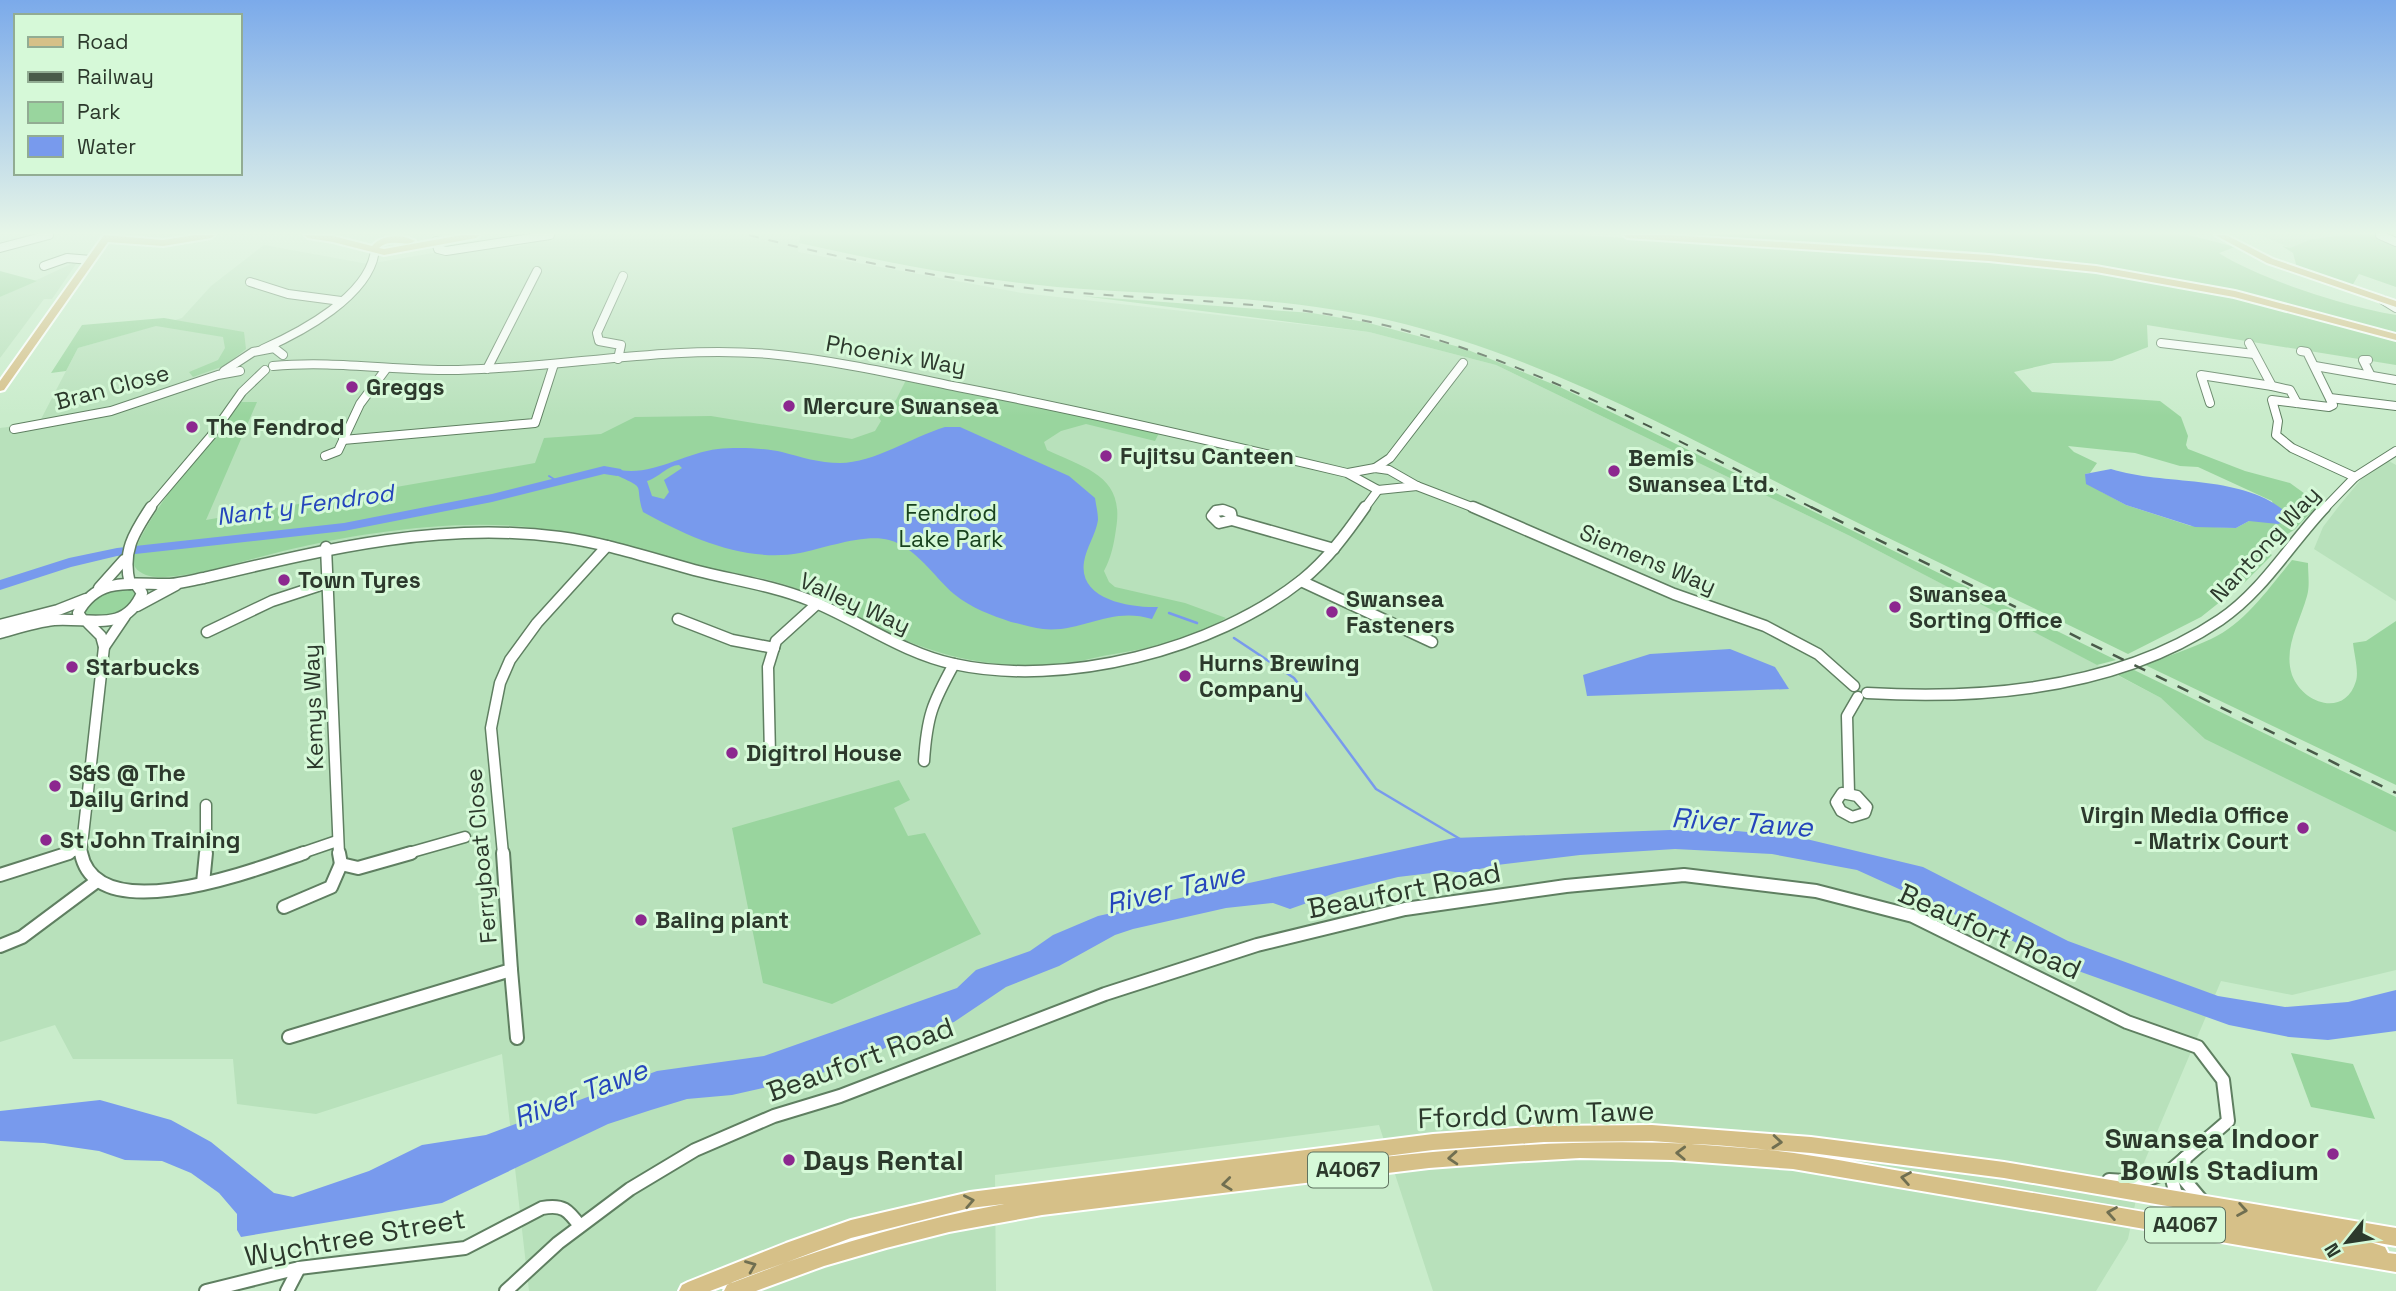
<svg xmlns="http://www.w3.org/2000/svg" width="2396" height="1291" font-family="'Space Grotesk',sans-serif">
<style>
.built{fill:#b8e1bb}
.green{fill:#99d59e;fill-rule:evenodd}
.water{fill:#789aed;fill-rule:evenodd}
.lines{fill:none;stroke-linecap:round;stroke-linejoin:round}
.stream-far1{stroke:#789aed;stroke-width:2}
.stream{stroke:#789aed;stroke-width:2.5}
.river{fill:#789aed;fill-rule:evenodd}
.minor-far2-casing{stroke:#5f7f61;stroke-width:10}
.minor-far1-casing{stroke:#5f7f61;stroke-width:13}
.minor-casing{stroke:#5f7f61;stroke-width:16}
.major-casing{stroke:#fff;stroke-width:4}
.minor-far2{stroke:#fff;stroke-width:8}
.minor-far1{stroke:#fff;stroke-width:10}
.minor{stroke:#fff;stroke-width:12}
.major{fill:#d6c088;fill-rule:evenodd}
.rail-far1{stroke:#495a49;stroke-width:2;stroke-dasharray:10 10;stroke-linecap:butt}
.rail{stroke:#495a49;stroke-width:2.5;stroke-dasharray:12 12;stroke-linecap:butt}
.oneway{stroke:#706f51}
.poi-dot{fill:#8c288f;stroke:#d6f9d8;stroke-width:2.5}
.labels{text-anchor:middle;stroke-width:6;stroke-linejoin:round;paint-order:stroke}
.shield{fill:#d6f9d8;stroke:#5f7360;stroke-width:2}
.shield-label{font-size:21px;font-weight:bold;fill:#2c392c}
.street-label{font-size:23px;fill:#2c392c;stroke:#d6f9d8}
.poi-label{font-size:23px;font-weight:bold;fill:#2c392c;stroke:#d6f9d8;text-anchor:start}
.park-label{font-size:23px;fill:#18421e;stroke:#d6f9d8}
.water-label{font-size:24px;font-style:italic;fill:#2545bc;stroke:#d6f9d8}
.near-water-label{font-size:28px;font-style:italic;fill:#2545bc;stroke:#d6f9d8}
.near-street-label{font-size:28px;fill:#2c392c;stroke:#d6f9d8}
.near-poi-label{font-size:28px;font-weight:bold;fill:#2c392c;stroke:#d6f9d8;text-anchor:end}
</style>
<rect width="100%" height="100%" fill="#c9eccb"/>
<g class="built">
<polygon points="563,235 800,235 798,252 1022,293 1369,332 1496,365 1850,536 2161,698 2396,831 2396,970 2292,995 2221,981 2143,1165 2128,1239 2096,1291 1433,1291 1379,1125 995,1175 996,1291 529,1291 502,1054 316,1114 237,1104 233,1059 73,1059 55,1025 0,1042 0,428 39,423 78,348 182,318 211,286 264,245 368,264 433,253 516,247"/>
<polygon points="2261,235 2346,235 2312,239 2290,248"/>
<polygon points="71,264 76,264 52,299 44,299 0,358 0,297"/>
<polygon points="2387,460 2396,465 2396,601 2314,549 2323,527 2339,506 2363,477"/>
</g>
<g class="green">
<path d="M 800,235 L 1579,235 L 1966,259 L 2061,267 L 2137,278 L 2239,298 L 2396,340 L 2396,365 L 2147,325 L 2148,347 L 2112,361 L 2053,363 L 2014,372 L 2032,392 L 2160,401 L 2181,417 L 2188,436 L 2186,445 L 2188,449 L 2245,471 L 2290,483 L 2319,504 L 2294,530 L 2268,546 L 2266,551 L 2272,555 L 2245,582 L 2201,617 L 2128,654 C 2020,601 1911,550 1804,496 C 1670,428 1535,354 1388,320 C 1280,295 1167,296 1057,287 C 970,279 884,262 799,243 ZM 2068,446 L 2135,453 L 2180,466 L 2198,467 L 2272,501 L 2278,524 L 2263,520 L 2249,521 L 2236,528 L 2191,526 L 2126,505 L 2102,492 L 2085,474 L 2090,473 L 2097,463 L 2074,452 Z"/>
<path d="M 1681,235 L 2189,235 L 2235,247 L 2219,253 C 2259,279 2348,307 2396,315 L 2396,334 C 2295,304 2194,279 2090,265 C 1955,245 1817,243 1681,235 Z"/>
<polygon points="2346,235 2379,235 2396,243 2396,287 2359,274 2352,286 2297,268 2293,253 2282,246 2290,248 2312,239"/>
<polygon points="0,271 37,281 0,297"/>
<polygon points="1082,296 1312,313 1365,322 1463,348 1560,387 2116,660 2097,665 1850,536 1496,365 1369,332"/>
<polygon points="164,318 244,332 246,349 224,366 193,377 189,372 218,360 225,348 223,337 156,326 78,348 66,371 51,373 82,325"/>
<path d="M 906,380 L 1065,410 L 1160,431 L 1155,441 L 1086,424 L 1061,431 L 1044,442 L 1047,450 C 1087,469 1125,476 1116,529 C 1114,544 1111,558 1104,571 L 1109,582 L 1115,587 L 1185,603 L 1226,618 C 1195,638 1152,648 1114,654 C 1100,656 1087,660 1074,662 C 1024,670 970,664 923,647 C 878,632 840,603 795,588 C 762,576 725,572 691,564 C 669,560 648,551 627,545 C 601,538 575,534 548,530 C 469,516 361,532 283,551 C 245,560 205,575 165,577 C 155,578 141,576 135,567 C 119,545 222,425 239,402 L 257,402 L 206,520 L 535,463 L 544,438 L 601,434 L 635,417 L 711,416 L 852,439 L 875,431 L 881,421 L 877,415 L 896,400 Z"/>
<path d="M 2292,560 L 2308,563 C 2308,574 2310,586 2307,596 C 2300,622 2283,648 2292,675 C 2303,704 2345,718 2356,681 C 2359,671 2354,654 2353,643 L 2366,641 L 2396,621 L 2396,785 L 2145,665 C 2167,656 2190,649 2211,639 C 2245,623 2269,588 2292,560 Z"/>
<path d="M 123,584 L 139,590 C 137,595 134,603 131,606 C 121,617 92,623 83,611 L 87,601 Z"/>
<polygon points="2132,669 2396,797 2396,832 2205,739 2161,698 2114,673"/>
<polygon points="899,780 910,800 894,808 908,836 925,833 981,934 832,1004 763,983 732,828"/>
<polygon points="2291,1053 2353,1064 2375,1119 2311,1107"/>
</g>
<g class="water">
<path d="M 945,427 L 960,427 L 1069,476 L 1095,498 C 1096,505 1098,513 1098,520 C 1096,534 1086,548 1084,562 C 1078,600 1131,608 1158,607 L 1152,619 C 1110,606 1082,633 1043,629 C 1033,628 1021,624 1011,622 C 991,615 971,608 954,594 C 934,577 916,547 889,540 C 866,533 824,548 800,553 C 746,563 690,538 643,512 C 634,482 648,490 616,475 L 620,470 C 653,476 684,453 718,449 C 737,447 763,448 782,452 C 801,457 819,463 840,463 C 874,463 912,437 945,427 ZM 679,465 L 682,468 L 664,480 L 669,492 L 664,499 L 652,496 L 647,481 C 660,477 668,465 679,465 Z"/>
<path d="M 2111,469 C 2168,487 2250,472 2293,519 L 2278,524 L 2249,521 L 2236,528 L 2195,527 L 2126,505 L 2086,484 L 2085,474 Z"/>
<polygon points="1730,649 1775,667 1789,689 1587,696 1583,675 1650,654"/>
<polygon points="1670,830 1737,831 1798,837 1923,867 2068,941 2218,996 2285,1007 2348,1002 2396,990 2396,1031 2328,1040 2289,1037 2229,1025 2056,963 2005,937 1857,870 1772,854 1675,849 1580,855 1497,865 1462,873 1448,871 1398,877 1338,892 1290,909 1273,903 1226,908 1133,929 1115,935 1059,966 1006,987 954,1022 918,1031 856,1063 794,1081 732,1095 687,1099 651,1110 608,1124 442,1203 241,1237 237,1230 237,1214 219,1193 191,1173 162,1161 125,1160 99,1151 44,1143 0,1141 0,1111 100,1100 171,1120 211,1142 274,1193 293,1197 369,1171 422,1145 486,1135 657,1071 764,1056 957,988 976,970 1030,951 1053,935 1098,916 1454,838"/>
</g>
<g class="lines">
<polyline class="stream-far1" points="549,476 557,481"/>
<g class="stream">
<polyline points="1169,613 1197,623"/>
<polyline points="1234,638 1294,678 1376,789 1460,839"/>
</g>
<polygon class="river" points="604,466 621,469 623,472 617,476 604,474 492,502 344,531 117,556 71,567 0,590 0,580 69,558 117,548 344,523 492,494"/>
<g class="minor-far2-casing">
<g id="minor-far2">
<polyline points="2380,235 2396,242"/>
<polyline points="436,241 438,249 446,251 550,235"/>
<polyline points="0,248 49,235"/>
<polyline points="44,266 67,258 91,260"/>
<polyline points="250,282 288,294 341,301"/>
<polyline points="2383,300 2396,308"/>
<polyline points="2161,343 2254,354"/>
<polyline points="2249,343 2272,386 2290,390 2297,403"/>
<path d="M 263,349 C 301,332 370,296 375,250"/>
<polyline points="2301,351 2307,352 2333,405 2329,407 2272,400 2278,421 2276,435 2292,448 2355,477"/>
<polyline points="618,359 621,345 599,341 597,333 623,276"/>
<polyline points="2368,360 2363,360 2370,374"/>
<path d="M 273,366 C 334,360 397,371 458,370 C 562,368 666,345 769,354 C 833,360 895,374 958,387 C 1088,412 1217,442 1347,473 L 1378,490 L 1417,486"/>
<polyline points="2315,366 2396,380"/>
<polyline points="487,369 537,271"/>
<polyline points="224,371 253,352 274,348 283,355"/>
<polyline points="2330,398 2396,406"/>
<polyline points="2210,403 2201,375 2272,386"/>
<polyline points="14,429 111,411 218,375 240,371"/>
<polyline points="343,440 535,423 554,364"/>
<polyline points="325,456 338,451 360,404 386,369"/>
<polyline points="1375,468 1390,458 1463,363"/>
<polyline points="1348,473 1375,468 1389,470 1417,486 1477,509"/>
<polyline points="149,509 211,436 242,392 265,370"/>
<polyline points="1364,509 1378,490"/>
<polyline points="2324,509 2355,477 2396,451"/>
</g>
</g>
<g class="minor-far1-casing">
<g id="minor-far1">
<polyline points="1473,507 1674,594 1765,626 1818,654 1854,686"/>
<polygon points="1223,510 1231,513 1232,520 1219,523 1212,516 1216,511"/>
<polyline points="1232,520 1334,549"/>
<polyline points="326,547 339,854"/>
<polyline points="1301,581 1432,642"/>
<path d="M 130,584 C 122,552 133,534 151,507"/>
<polyline points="99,588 124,560"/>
<polyline points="137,606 176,585"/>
<polyline points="678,619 732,640 774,648"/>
<path d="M 83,620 L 78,613 C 98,575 134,585 170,584 C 181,583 193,580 204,578 C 322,550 438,521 560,537 C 606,543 650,558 694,570 C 732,580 772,585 809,600 C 857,619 902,653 954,664 C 1064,688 1214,650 1302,580 C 1327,560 1347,533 1365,507"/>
<polyline points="0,625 58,610 86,599"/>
<polyline points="207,632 272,601 327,583"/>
<path d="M 0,633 C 18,628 36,622 54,620 C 89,617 125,634 142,593 L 137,586"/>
<polyline points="104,647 125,616"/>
<path d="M 1867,693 C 1985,700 2119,688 2220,620 C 2263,591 2290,544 2325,507"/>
<polyline points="770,755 768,667 776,641 818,603"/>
<path d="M 924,761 C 927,716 932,704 954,664"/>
<polygon points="1842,793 1857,796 1867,807 1865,813 1852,817 1841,811 1836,802"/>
<polyline points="1849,793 1847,716 1858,697"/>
<polyline points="64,854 80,849"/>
<polyline points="81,854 104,647 101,636 88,623"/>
<polyline points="206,854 206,805"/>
<polyline points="299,854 337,841"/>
<polyline points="405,854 465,837"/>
<polyline points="503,854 491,728 500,683 510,660 537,623 607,546"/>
</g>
</g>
<g class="minor-casing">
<g id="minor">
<path d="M 81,853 C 96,931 257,869 304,853"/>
<polyline points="339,853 341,864"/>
<polyline points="341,864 358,868 411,853"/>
<polyline points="0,875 69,853"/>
<polyline points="203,883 206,853"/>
<polyline points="284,907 331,887 341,864"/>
<polyline points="0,946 22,937 97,881"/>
<polyline points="511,970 517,1038"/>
<polyline points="289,1037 511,970 503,853"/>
<polyline points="2185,1158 2182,1177 2203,1202"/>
<polyline points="2109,1180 2141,1182 2170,1171"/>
<path d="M 206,1291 L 299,1268 L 465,1248 L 542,1208 C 563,1204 568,1210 580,1226"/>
<polyline points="287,1291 299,1268"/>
<polyline points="506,1291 558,1243 630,1189 695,1150 774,1116 840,1096 1105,994 1257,945 1405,909 1566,886 1684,875 1816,891 1913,916 2127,1022 2198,1047 2223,1080 2228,1121 2170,1171 2177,1199"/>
</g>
</g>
<g class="major-casing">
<g id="major">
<polygon points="104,235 163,240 195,235 215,235 211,238 163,246 108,242 4,390 0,391 0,381"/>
<path d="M 304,235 L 333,236 L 372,246 C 382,234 403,234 415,241 C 404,248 391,237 379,248 L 384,249 L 462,235 L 480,235 L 476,238 L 384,255 L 333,242 L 308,238 Z"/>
<polygon points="1623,235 1668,235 1989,255 2096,266 2235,291 2396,334 2396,340 2234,297 2096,272 1989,261 1627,238"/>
<polygon points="2215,235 2226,235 2273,259 2396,301 2396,307 2267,263"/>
<path d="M 1652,1125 L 1811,1137 L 2004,1162 L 2396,1228 L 2396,1246 L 2367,1241 L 2385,1247 L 2388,1253 L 2396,1254 L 2396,1272 L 1793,1169 L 1672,1160 L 1580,1158 L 1510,1162 L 1429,1168 L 1042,1215 L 949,1232 L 886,1248 L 824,1266 L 756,1291 L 724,1291 L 727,1285 L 733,1282 C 821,1248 911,1221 1004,1204 L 970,1208 L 851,1238 L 710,1291 L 679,1291 L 682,1285 L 688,1282 L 786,1243 L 851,1220 L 970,1192 L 1433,1134 L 1544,1126 ZM 1652,1141 L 1811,1153 L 2004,1178 L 2173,1207 L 2185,1219 C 2098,1204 2011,1189 1924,1175 C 1881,1168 1837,1159 1794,1153 C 1643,1133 1490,1144 1340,1162 L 1433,1150 L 1544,1142 Z"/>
</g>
</g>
<use href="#minor-far2" class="minor-far2"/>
<use href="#minor-far1" class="minor-far1"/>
<use href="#minor" class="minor"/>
<use href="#major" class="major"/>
<path class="rail-far1" d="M 749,235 C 850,261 952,281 1056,291 C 1166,301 1276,300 1384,325 C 1536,362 1675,440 1815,509"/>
<polyline class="rail" points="1811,507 2396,793"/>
</g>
<defs><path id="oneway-chevron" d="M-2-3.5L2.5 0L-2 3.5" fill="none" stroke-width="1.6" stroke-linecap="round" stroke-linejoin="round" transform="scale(1.75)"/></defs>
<g class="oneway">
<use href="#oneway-chevron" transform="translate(1777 1142) rotate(5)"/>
<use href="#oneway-chevron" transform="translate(1681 1153) rotate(-178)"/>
<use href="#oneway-chevron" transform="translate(1453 1158) rotate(176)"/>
<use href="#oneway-chevron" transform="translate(1906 1178) rotate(-170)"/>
<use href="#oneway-chevron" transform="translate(1227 1184) rotate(173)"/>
<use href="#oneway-chevron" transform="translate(969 1201) rotate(-11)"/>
<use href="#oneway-chevron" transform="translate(2242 1210) rotate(10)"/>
<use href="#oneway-chevron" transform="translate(2112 1213) rotate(-170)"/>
<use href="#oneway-chevron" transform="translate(751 1266) rotate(-22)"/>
</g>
<linearGradient id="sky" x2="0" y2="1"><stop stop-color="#7baaea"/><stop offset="0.56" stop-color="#e7f6e8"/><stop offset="1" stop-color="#e7f6e8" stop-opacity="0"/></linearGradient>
<rect width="2396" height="416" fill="url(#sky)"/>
<g class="poi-dot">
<circle cx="352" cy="387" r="7"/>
<circle cx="789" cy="406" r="7"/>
<circle cx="192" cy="427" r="7"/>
<circle cx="1106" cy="456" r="7"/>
<circle cx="1614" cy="471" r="7"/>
<circle cx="284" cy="580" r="7"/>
<circle cx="1895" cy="607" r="7"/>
<circle cx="1332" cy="612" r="7"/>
<circle cx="72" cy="667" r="7"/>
<circle cx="1185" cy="676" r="7"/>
<circle cx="732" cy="753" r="7"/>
<circle cx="55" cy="786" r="7"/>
<circle cx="2303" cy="828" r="7"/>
<circle cx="46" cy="840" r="7"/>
<circle cx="641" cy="920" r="7"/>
<circle cx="2333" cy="1154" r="7"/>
<circle cx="789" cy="1160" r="7"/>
</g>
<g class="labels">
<g class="shield">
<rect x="1308" y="1152.5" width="80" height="35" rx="5"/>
<rect x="2145" y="1207.5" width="80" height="35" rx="5"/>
</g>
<g class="shield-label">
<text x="1348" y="1177">A4067</text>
<text x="2185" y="1232">A4067</text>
</g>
<g class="street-label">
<text transform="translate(896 355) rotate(10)" y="8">Phoenix Way</text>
<text transform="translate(112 387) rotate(-15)" y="8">Bran Close</text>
<text transform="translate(2265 544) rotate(-47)" y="8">Nantong Way</text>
<text transform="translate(1648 559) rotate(23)" y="8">Siemens Way</text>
<text transform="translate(855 603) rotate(24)" y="8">Valley Way</text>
<text transform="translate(313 707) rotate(-92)" y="8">Kemys Way</text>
<text transform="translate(481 856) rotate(-95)" y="8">Ferryboat Close</text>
</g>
<g class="poi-label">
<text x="366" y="395">Greggs</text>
<text x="803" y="414">Mercure Swansea</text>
<text x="206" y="435">The Fendrod</text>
<text x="1120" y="464">Fujitsu Canteen</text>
<text x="1628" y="466">Bemis<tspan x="1628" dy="26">Swansea Ltd.</tspan></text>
<text x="298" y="588">Town Tyres</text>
<text x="1909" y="602">Swansea<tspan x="1909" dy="26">Sorting Office</tspan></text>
<text x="1346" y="607">Swansea<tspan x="1346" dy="26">Fasteners</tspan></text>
<text x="1199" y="671">Hurns Brewing<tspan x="1199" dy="26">Company</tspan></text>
<text x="86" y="675">Starbucks</text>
<text x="746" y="761">Digitrol House</text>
<text x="69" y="781">S&amp;S @ The<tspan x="69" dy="26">Daily Grind</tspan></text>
<text x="2289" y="823" text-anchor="end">Virgin Media Office<tspan x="2289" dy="26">- Matrix Court</tspan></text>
<text x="60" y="848">St John Training</text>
<text x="655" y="928">Baling plant</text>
</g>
<g class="park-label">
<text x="951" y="521">Fendrod<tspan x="951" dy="26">Lake Park</tspan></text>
</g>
<g class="water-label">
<text transform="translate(305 505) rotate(-8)" y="8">Nant y Fendrod</text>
</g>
<g class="near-water-label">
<text transform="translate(1742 822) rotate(4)" y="10">River Tawe</text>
<text transform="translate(1175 888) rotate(-13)" y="10">River Tawe</text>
<text transform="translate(580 1093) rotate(-21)" y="10">River Tawe</text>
</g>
<g class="near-street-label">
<text transform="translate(1404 890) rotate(-11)" y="10">Beaufort Road</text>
<text transform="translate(1990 931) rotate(24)" y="10">Beaufort Road</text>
<text transform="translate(860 1059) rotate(-20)" y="10">Beaufort Road</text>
<text transform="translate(1536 1114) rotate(-2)" y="10">Ffordd Cwm Tawe</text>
<text transform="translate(355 1237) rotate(-10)" y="10">Wychtree Street</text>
</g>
<g class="near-poi-label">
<text x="2319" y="1148">Swansea Indoor<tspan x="2319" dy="32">Bowls Stadium</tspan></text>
<text x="803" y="1170" text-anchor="start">Days Rental</text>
</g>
</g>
<rect x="14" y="14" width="228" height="161" fill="#d6f9d8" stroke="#92ac93" stroke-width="2"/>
<rect x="28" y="37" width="35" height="10" fill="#d6c088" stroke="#92ac93" stroke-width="2"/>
<text x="77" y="49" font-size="21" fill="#2c392c">Road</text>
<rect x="28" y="72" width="35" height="10" fill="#495a49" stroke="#92ac93" stroke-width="2"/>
<text x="77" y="84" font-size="21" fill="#2c392c">Railway</text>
<rect x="28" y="102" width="35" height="21" fill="#99d59e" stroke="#92ac93" stroke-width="2"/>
<text x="77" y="119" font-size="21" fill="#2c392c">Park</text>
<rect x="28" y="136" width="35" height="21" fill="#789aed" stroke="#92ac93" stroke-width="2"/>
<text x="77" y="154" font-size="21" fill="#2c392c">Water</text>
<g transform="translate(2347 1242) rotate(240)" stroke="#d6f9d8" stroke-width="5" paint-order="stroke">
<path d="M0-5L12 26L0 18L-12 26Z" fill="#2c392c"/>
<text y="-10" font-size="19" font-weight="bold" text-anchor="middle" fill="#2c392c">N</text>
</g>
</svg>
